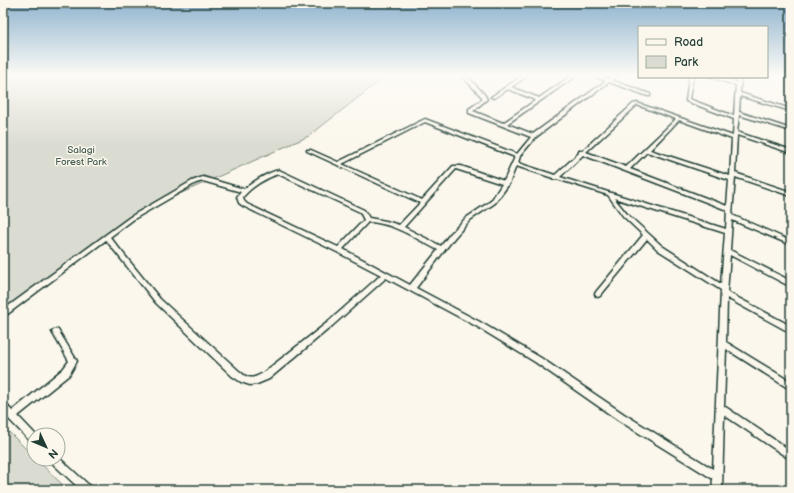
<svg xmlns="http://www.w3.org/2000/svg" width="794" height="493" font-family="'Balsamiq Sans',sans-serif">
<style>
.green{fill:#dbdcd1;stroke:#7d8c82}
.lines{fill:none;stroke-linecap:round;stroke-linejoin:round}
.minor-casing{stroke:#1f3d34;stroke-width:3}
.minor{fill:#fbf7ec;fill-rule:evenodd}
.labels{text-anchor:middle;stroke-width:3;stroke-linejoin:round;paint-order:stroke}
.park-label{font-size:10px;fill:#455d53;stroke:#fbf7ec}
</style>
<rect width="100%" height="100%" fill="#fbf7ec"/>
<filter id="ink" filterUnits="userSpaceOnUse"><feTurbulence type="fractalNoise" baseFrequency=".025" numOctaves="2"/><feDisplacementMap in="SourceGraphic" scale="8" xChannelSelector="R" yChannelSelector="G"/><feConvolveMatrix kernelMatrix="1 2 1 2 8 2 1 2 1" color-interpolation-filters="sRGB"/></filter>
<g filter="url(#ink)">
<g class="green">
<polygon points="3,76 386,76 309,136 137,213 123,221 3,315"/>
<polygon points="3,426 34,457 34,459 36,459 68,490 3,490"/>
</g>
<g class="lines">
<g class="minor-casing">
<g id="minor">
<path d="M 462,76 L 467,76 L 484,94 L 487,99 L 473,111 L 503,123 L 536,100 L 508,89 L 494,98 L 491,97 L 522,76 L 527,76 L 511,87 L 539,98 L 571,76 L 576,76 L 507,124 L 533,134 L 606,81 L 593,76 L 600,76 L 608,79 L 612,76 L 617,76 L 611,80 L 650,94 L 650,96 L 648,96 L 609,82 L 536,137 L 520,156 L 518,163 L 555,175 L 579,153 L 579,151 L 582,151 L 633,104 L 637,103 L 733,136 L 734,119 L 686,101 L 689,77 L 693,77 L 689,99 L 734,116 L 736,85 L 709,77 L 716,77 L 737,82 L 737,77 L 741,77 L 740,93 L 791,109 L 791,111 L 740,96 L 739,112 L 791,129 L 791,131 L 739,115 L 737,132 L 791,150 L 791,153 L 737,135 L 735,173 L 791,192 L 791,196 L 735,177 L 732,215 L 791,241 L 791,245 L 732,220 L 730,250 L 791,281 L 791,287 L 730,255 L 727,292 L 791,326 L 791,333 L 727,298 L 726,342 L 791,382 L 791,390 L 726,349 L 724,406 L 791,451 L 791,460 L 724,415 L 722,490 L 712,490 L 713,479 L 618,420 L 535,362 L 476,326 L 386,278 L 332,326 L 269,379 L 257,384 L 250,385 L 241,382 L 232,376 L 156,303 L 106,240 L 5,316 L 3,317 L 3,310 L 130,217 L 192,181 L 203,177 L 244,189 C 255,181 266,173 279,170 L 364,210 L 369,218 L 386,221 L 399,225 L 420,203 L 307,151 L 307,150 L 311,150 L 338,162 L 425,119 L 517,154 L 531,137 L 469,113 L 469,109 L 483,99 L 481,96 ZM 637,105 L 676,119 L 626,167 L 586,152 ZM 679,120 L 732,139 L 730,176 L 650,150 ZM 425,122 L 515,157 L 504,181 L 461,166 L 453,166 L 422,200 L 342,164 ZM 647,152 L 729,180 L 727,206 L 630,169 ZM 583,155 L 727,210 L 726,229 L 560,177 ZM 516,166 L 553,178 L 553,179 L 557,179 L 608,195 L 623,216 L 643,235 L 596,292 L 595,294 L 596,296 L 598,297 L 600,296 L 647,239 L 658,250 L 721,290 L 713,469 L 624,414 L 541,358 L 480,322 L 416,288 L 454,238 L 470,220 L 495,203 L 509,184 ZM 456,169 L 502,184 L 491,201 L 466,218 L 450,234 L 441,246 L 404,227 ZM 278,174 L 360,212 L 364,220 L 338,247 L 247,204 L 244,201 L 243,197 C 251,187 266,178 278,174 ZM 203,181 L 241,192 L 237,197 L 239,203 L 243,206 L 337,252 L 381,275 L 328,322 L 263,373 C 251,380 248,379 238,370 L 160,299 L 110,237 L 134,219 L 196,183 ZM 614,198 L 725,233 L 721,284 L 662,246 L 627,214 ZM 368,222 C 394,223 415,238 438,250 L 410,285 L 343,249 Z"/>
<polygon points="56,329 58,330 77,361 69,375 18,416 36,435 34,435 34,443 31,442 3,413 3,403 6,404 12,411 63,369 69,361 52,332 54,330"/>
<polygon points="58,457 91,487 93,490 81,490 51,462 50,459 58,459"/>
</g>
</g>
<use href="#minor" class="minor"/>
</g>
</g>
<linearGradient id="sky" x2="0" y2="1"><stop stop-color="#90b4cf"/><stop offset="0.52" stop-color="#fdfbf6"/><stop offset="1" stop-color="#fdfbf6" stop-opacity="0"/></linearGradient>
<rect width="794" height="145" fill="url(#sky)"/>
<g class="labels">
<g class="park-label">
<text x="81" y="153">Salagi<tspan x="81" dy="12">Forest Park</tspan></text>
</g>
</g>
<rect width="794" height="493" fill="none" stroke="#fbf7ec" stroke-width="16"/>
<rect x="8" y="8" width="778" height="477" fill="none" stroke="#1f3d34" stroke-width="1.5" filter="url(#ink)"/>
<rect x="638" y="26" width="130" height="52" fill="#fbf7ec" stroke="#a3ada2"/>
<rect x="646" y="39" width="20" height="6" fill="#fbf7ec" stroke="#a3ada2"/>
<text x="674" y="46" font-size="12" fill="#1f3d34">Road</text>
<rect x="646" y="56" width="20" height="12" fill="#dbdcd1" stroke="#a3ada2"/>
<text x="674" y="66" font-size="12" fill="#1f3d34">Park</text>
<g transform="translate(46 447) rotate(134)"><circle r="19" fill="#fbf7ec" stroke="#a3ada2"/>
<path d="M0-3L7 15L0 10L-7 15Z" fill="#1f3d34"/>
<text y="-6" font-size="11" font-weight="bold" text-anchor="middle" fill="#1f3d34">N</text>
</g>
</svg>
